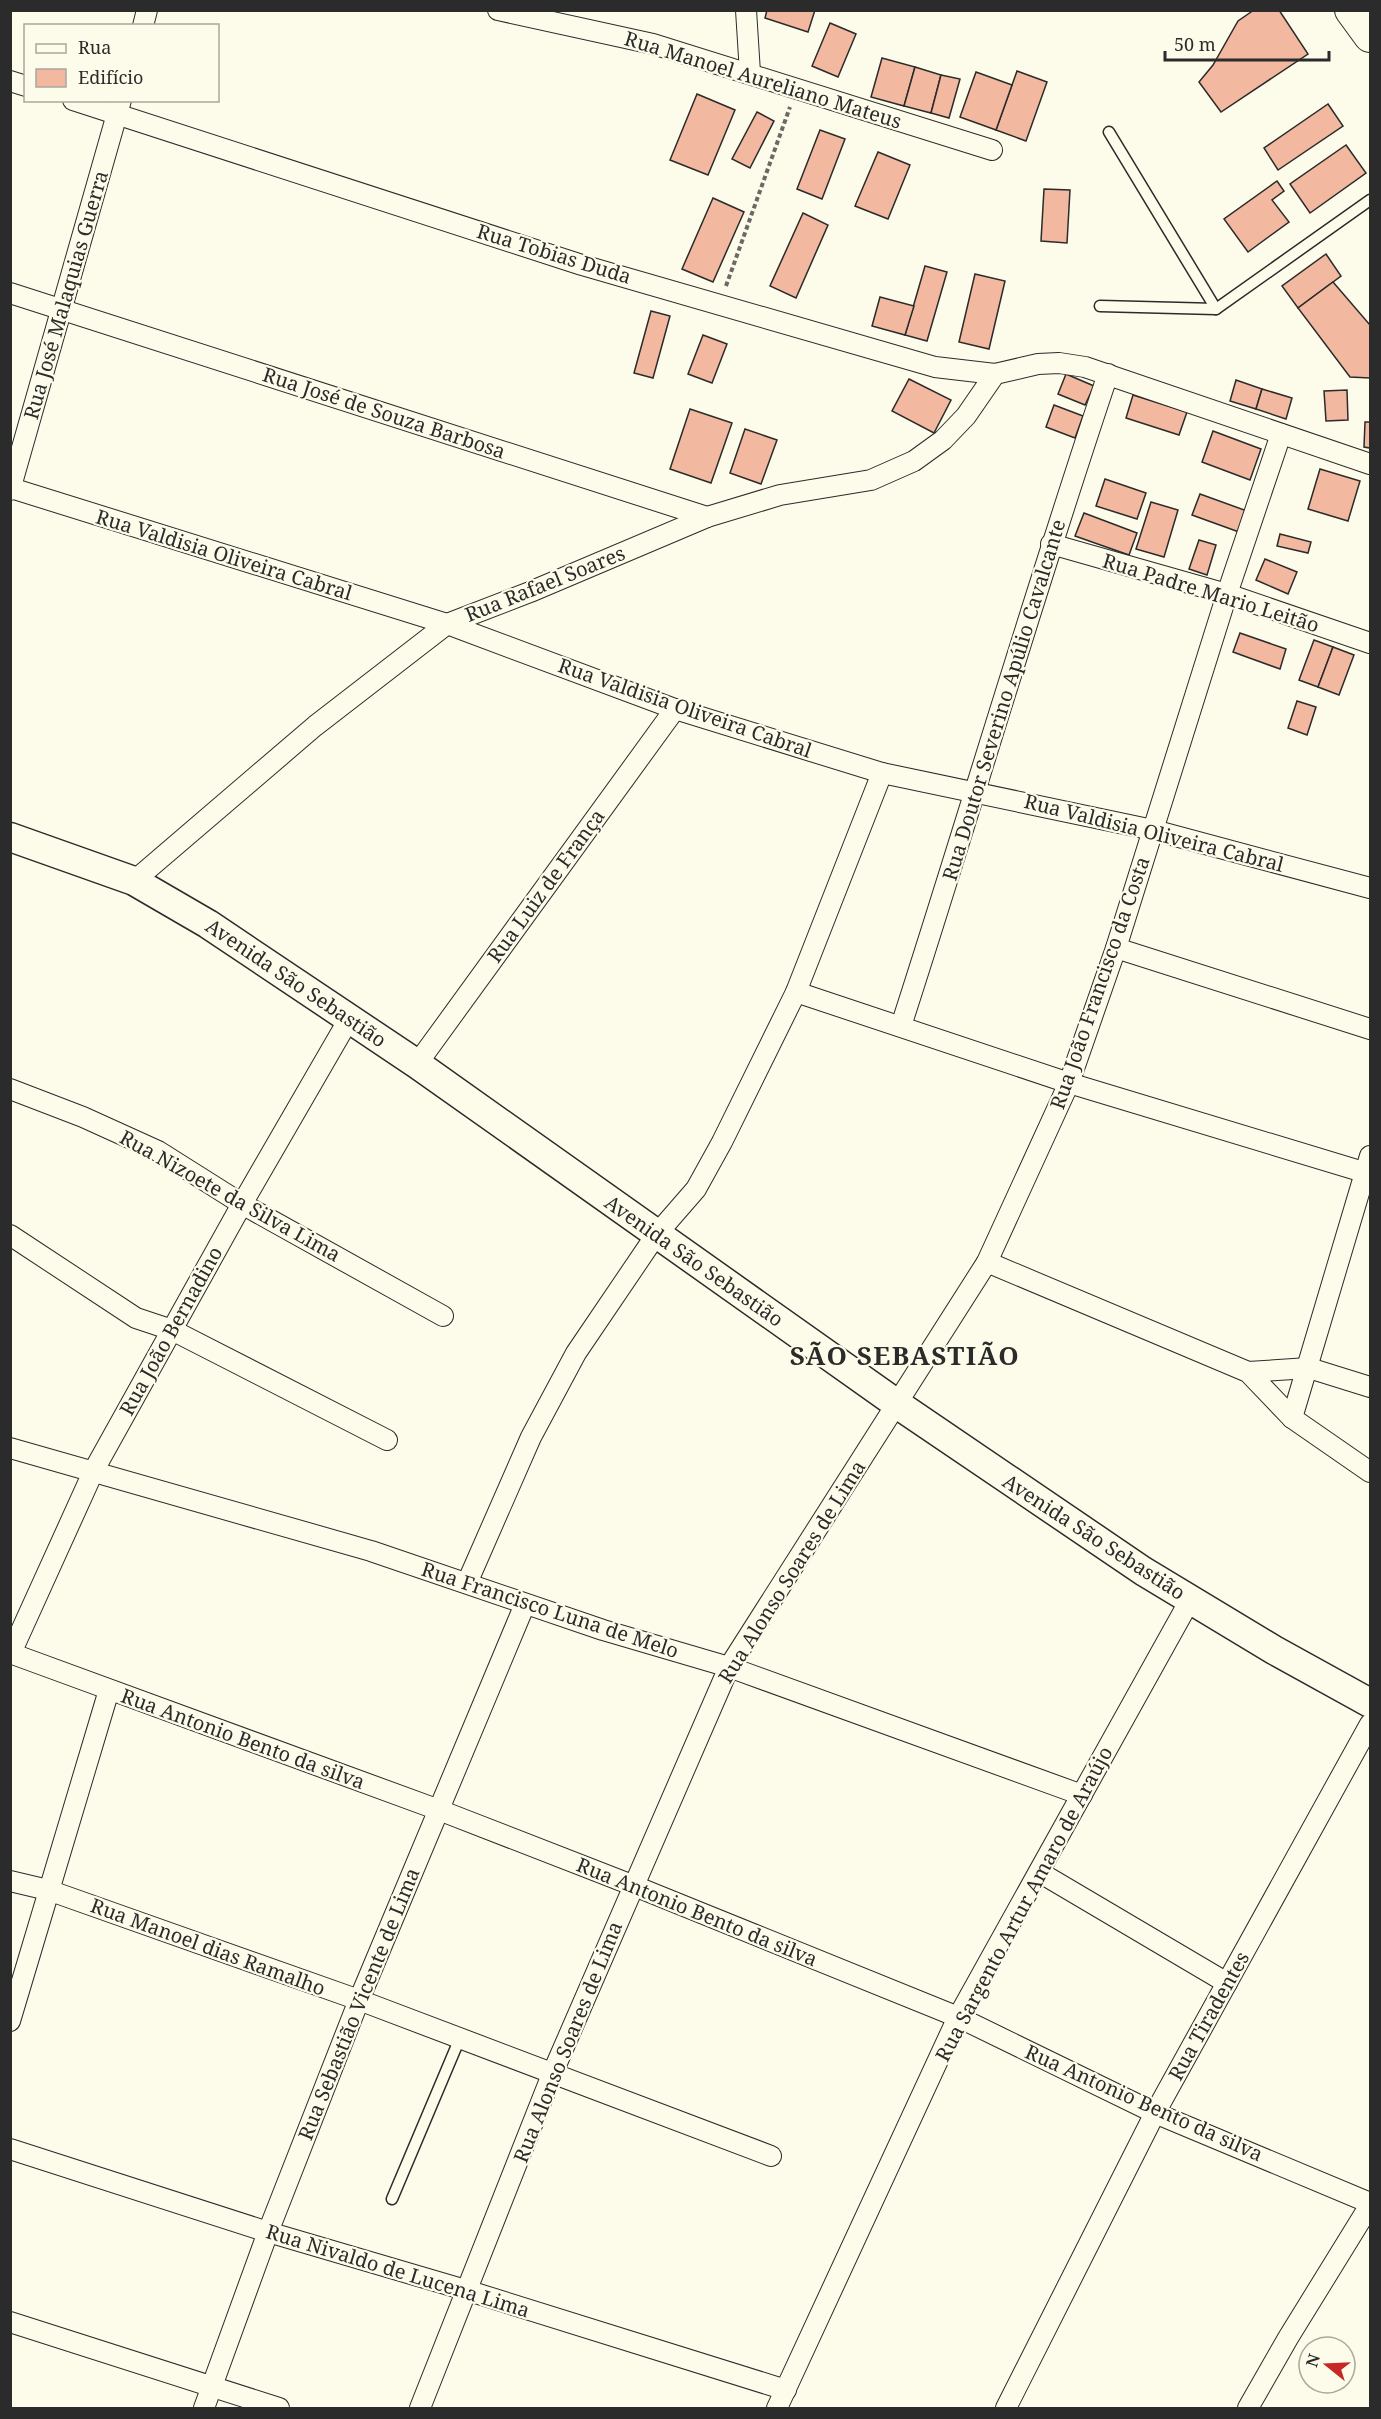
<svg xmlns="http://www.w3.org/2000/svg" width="1381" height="2419" font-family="'Noto Serif',serif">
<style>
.building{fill:#f2b8a0;stroke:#2b2b2b;stroke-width:1.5}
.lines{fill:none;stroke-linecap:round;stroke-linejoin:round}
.service-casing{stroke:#2b2b2b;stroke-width:13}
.minor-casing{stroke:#2b2b2b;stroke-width:22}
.secondary-casing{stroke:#2b2b2b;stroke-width:31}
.primary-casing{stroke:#2b2b2b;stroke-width:34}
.path{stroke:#6a6964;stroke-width:4;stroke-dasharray:4.5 3;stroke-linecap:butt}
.service{stroke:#fdfbea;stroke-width:10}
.minor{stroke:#fdfbea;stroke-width:20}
.secondary{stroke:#fdfbea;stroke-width:28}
.primary{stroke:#fdfbea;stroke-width:32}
.labels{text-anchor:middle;stroke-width:4.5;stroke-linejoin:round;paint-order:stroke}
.street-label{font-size:20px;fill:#2b2b2b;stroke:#fdfbea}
.district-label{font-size:26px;font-weight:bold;letter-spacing:1.5px;fill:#2b2b2b;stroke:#fdfbea}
</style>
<rect width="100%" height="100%" fill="#fdfbea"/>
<g class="building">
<polygon points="767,10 815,10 808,32 765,18"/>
<polygon points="1254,10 1279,10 1308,54 1221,112 1199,82 1213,65 1238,21"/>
<polygon points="830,23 856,34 838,77 812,66"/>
<polygon points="882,58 915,67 904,106 871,97"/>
<polygon points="915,67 941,75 931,113 904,106"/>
<polygon points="1017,71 1047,82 1026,141 996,130"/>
<polygon points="976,72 1012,85 996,130 960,117"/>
<polygon points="941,75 960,79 949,118 931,113"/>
<polygon points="697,94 735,110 708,175 670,160"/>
<polygon points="1328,104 1343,126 1278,170 1264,148"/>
<polygon points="757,112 774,121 750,168 732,159"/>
<polygon points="820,130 845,139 822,199 797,189"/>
<polygon points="1346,145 1366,173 1310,213 1290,184"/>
<polygon points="878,152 910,165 888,219 855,206"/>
<polygon points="1277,181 1284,191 1272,200 1289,222 1248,252 1224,219"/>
<polygon points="1044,189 1070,190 1067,243 1041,241"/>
<polygon points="713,198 744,212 713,282 682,269"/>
<polygon points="803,213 828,225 796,298 770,286"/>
<polygon points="1326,254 1341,276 1298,308 1282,286"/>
<polygon points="925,266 947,272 927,341 905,335"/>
<polygon points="975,274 1005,281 989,349 959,342"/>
<polygon points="1333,282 1370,325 1370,378 1350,377 1298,308"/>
<polygon points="880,297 914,306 905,335 872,326"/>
<polygon points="651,311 670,316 653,378 634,373"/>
<polygon points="703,335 727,344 712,383 688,374"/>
<polygon points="1066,374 1094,386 1085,405 1058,394"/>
<polygon points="909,379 951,400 934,433 892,411"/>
<polygon points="1236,380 1262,389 1256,409 1230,401"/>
<polygon points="1262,389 1292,398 1286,419 1256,409"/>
<polygon points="1347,390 1348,420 1326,421 1324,391"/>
<polygon points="1133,395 1187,412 1179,435 1126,418"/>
<polygon points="1054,405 1083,416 1075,438 1046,427"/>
<polygon points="690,409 732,423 711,483 670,469"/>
<polygon points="1365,422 1370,422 1370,448 1364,447"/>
<polygon points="745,429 777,440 761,484 730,473"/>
<polygon points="1213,431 1261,449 1250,480 1202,462"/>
<polygon points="1320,469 1360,481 1348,521 1308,509"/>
<polygon points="1105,479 1146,493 1137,519 1096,506"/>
<polygon points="1200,494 1247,511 1239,532 1192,515"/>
<polygon points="1151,502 1178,510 1164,557 1136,549"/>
<polygon points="1084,513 1137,533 1129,555 1075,536"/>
<polygon points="1280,534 1311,542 1308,553 1277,546"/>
<polygon points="1199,540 1216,545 1207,575 1189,569"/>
<polygon points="1265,559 1297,572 1288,594 1256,580"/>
<polygon points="1240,633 1286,649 1280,669 1233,652"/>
<polygon points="1314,640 1333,647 1318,687 1299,680"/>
<polygon points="1333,647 1354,655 1339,695 1318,687"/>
<polygon points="1297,701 1316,707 1307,735 1288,728"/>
</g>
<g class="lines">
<g class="service-casing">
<g id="service">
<polyline points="1109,132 1216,309"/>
<polyline points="1100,306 1216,309 1370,200"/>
<polyline points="392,2199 460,2038"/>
</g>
</g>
<g class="minor-casing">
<g id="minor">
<polyline points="498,10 653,44 992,150"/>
<polyline points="746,10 750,73"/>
<polyline points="143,26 147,10"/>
<polyline points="10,81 26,86"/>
<polyline points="73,100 582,265 935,367 995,374 1038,364 1059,363 1085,367 1370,464"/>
<polyline points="10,293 707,517"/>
<polyline points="11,488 447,624 675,709 882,773 1153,830 1370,888"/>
<polyline points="10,490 121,100"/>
<polyline points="1051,544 1227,594 1370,643"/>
<polyline points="134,881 315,726 447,624 530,592 707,517 780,495 871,480 914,461 943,440 966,416 995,374"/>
<polyline points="1116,948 1370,1029"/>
<polyline points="796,992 1069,1083 1370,1174"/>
<path d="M 901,1026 C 971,809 1035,590 1108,374"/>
<polyline points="417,1064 675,709"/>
<polyline points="10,1089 83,1117 158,1151 242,1204 443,1316"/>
<polyline points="10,1235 136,1318 172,1330 387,1440"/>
<polyline points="987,1262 1248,1372 1292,1418 1370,1472"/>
<polyline points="1248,1372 1309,1368 1370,1387"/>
<polyline points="1292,1418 1370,1156"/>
<polyline points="10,1448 371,1551 603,1630 729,1667 1082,1795"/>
<polyline points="467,1583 531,1437 576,1353 656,1235 696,1189 722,1142 796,992 882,773"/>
<polyline points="10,1653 439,1810 632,1885 958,2017 1155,2113 1370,2203"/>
<polyline points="11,1653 94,1470 242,1204 349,1019"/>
<polyline points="1039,1872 1227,1983"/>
<polyline points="10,1881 48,1890 359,2000 771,2156"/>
<polyline points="10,2021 109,1690"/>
<polyline points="10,2149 268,2232 469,2291 786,2390"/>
<polyline points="10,2322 279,2408"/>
<polyline points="204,2408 268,2232 359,2000 525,1604"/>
<polyline points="420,2408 553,2072 729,1667 987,1262 1069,1083 1116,948 1227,594 1281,434"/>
<polyline points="777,2408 958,2017 1190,1600"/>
<polyline points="1006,2408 1155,2113 1370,1724"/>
<polyline points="1248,2408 1288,2338 1370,2205"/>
</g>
</g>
<g class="secondary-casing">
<polyline id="secondary" points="10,837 134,881 208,924 417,1064 897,1404 1143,1571 1274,1650 1370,1703"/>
</g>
<g class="primary-casing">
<polyline id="primary" points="1351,10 1370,36"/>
</g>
<polyline class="path" points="726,286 790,107"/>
<use href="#service" class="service"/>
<use href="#minor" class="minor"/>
<use href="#secondary" class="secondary"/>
<use href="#primary" class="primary"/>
</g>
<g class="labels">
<g class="street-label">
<text transform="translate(763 80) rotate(17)" y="7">Rua Manoel Aureliano Mateus</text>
<text transform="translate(554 254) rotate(17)" y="7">Rua Tobias Duda</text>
<text transform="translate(66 295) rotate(-74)" y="7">Rua José Malaquias Guerra</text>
<text transform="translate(384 413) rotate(18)" y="7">Rua José de Souza Barbosa</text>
<text transform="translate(224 555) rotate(17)" y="7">Rua Valdisia Oliveira Cabral</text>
<text transform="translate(545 584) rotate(-22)" y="7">Rua Rafael Soares</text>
<text transform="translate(1211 593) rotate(17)" y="7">Rua Padre Mario Leitão</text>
<text transform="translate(1004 700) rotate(-73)" y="7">Rua Doutor Severino Apúlio Cavalcante</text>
<text transform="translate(685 708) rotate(19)" y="7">Rua Valdisia Oliveira Cabral</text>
<text transform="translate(1154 833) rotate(14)" y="7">Rua Valdisia Oliveira Cabral</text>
<text transform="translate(546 886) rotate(-54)" y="7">Rua Luiz de França</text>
<text transform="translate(296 983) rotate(34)" y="7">Avenida São Sebastião</text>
<text transform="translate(1100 983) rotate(-71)" y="7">Rua João Francisco da Costa</text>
<text transform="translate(230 1196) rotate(29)" y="7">Rua Nizoete da Silva Lima</text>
<text transform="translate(694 1261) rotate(35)" y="7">Avenida São Sebastião</text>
<text transform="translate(171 1331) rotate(-61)" y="7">Rua João Bernadino</text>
<text transform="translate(1094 1537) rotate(33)" y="7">Avenida São Sebastião</text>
<text transform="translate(792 1572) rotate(-58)" y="7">Rua Alonso Soares de Lima</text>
<text transform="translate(550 1610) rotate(18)" y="7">Rua Francisco Luna de Melo</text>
<text transform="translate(243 1739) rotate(20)" y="7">Rua Antonio Bento da silva</text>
<text transform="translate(1024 1904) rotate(-62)" y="7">Rua Sargento Artur Amaro de Araújo</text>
<text transform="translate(697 1912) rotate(22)" y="7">Rua Antonio Bento da silva</text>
<text transform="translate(208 1947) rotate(20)" y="7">Rua Manoel dias Ramalho</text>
<text transform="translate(359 2004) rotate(-68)" y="7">Rua Sebastião Vicente de Lima</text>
<text transform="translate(1209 2016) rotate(-61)" y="7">Rua Tiradentes</text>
<text transform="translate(568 2042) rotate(-68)" y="7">Rua Alonso Soares de Lima</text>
<text transform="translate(1144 2103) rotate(24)" y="7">Rua Antonio Bento da silva</text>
<text transform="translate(398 2271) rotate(17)" y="7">Rua Nivaldo de Lucena Lima</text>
</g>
<g class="district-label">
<text x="905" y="1365">SÃO SEBASTIÃO</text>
</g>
</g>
<rect width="1381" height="2419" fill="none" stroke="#2b2b2b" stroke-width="24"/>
<rect x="24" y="24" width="195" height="78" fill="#fdfbea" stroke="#a9a89e" stroke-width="1.5"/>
<rect x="36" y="44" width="30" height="9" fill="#fdfbea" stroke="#a9a89e" stroke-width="1.5"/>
<text x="78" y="54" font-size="18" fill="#2b2b2b">Rua</text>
<rect x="36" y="69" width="30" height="18" fill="#f2b8a0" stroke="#a9a89e" stroke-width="1.5"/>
<text x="78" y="84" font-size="18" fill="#2b2b2b">Edifício</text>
<g transform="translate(1327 2365) rotate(288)"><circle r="28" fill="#fdfbea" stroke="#a9a89e" stroke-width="1.5"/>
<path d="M0-4.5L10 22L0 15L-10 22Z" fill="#c62828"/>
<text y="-9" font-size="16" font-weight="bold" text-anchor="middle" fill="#2b2b2b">N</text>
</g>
<path d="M1165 51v9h164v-9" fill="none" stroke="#2b2b2b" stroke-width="3"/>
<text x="1174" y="51" font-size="18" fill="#2b2b2b" stroke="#fdfbea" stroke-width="4.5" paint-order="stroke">50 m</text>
</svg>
